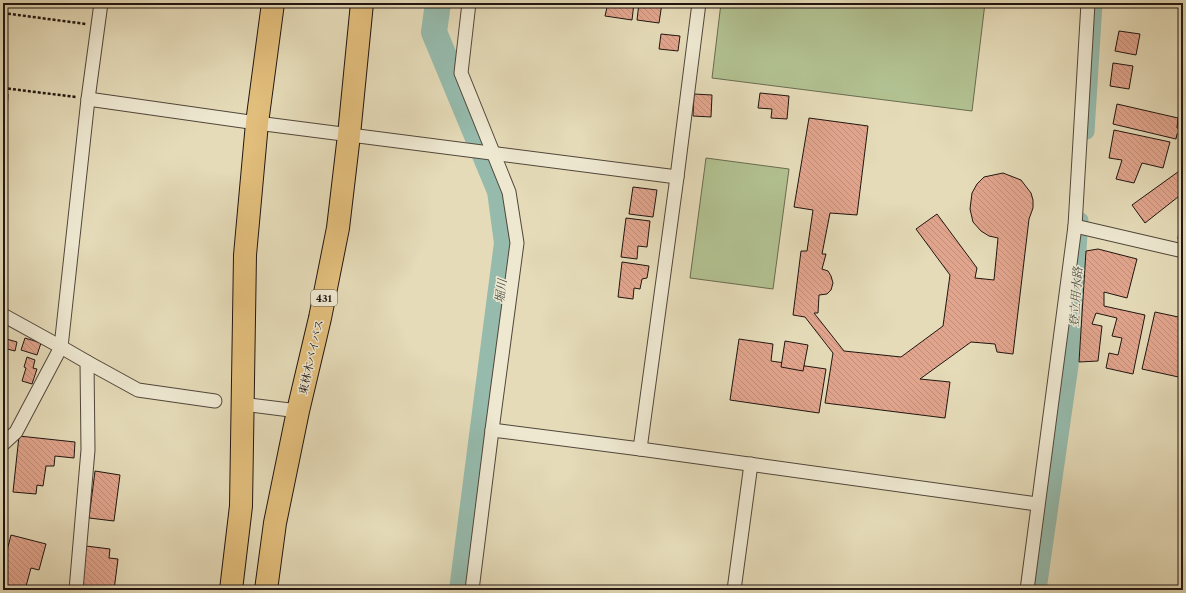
<svg xmlns="http://www.w3.org/2000/svg" width="1186" height="593" font-family="'Libre Caslon Text','Noto Serif JP',serif">
<style>
.grass{fill:#b2c191;stroke:#696b50}
.lines{fill:none;stroke-linecap:round;stroke-linejoin:round}
.canal{stroke:#96bbad;stroke-width:15}
.river{stroke:#96bbad;stroke-width:26}
.building{fill:url(#building-back-hatch);stroke:#201510}
.street-casing{stroke:#51463a;stroke-width:15}
.highway-casing{stroke:#201510;stroke-width:24}
.path{stroke:#201510;stroke-width:2.5;stroke-dasharray:3 2;stroke-linecap:butt}
.street{stroke:#eee8d1;stroke-width:13}
.highway{stroke:#e2be7c;stroke-width:22}
.labels{text-anchor:middle;stroke-width:3;stroke-linejoin:round;paint-order:stroke}
.shield{fill:#eee8d1;stroke:#5e544a;stroke-width:1}
.shield-label{font-size:10px;font-weight:bold;fill:#201510}
.street-label{font-size:11px;fill:#201510;stroke:#eee8d1}
.water-label{font-size:12px;font-style:italic;fill:#494f47;stroke:#eee8d1}
</style>
<defs>
<pattern id="building-back-hatch" width="6" height="6" patternUnits="userSpaceOnUse"><rect width="6" height="6" fill="#e1a58d"/><path d="M-1 5l2 2M0 0l6 6M5-1l2 2" fill="none" stroke="#c18d79"/></pattern>
</defs>
<rect width="100%" height="100%" fill="#e5dbb8"/>
<filter id="stains"><feTurbulence type="fractalNoise" baseFrequency=".005" numOctaves="4"/><feColorMatrix values="0 0 0 0 .2 0 0 0 0 .09 0 0 0 0 .02 0 0 0 .5 -.17"/></filter>
<radialGradient id="worn" r=".72"><stop offset=".6" stop-color="#630" stop-opacity="0"/><stop offset="1" stop-color="#630" stop-opacity=".3"/></radialGradient>
<g class="grass">
<polygon points="721,3 985,3 972,111 712,78"/>
<polygon points="706,158 789,169 773,289 690,278"/>
</g>
<g class="lines">
<g class="canal">
<polyline points="1087,132 1095,3"/>
<polyline points="1039,590 1071,366 1081,220"/>
</g>
<polyline class="river" points="438,3 434,32 500,191 507,243 462,590"/>
</g>
<g class="building">
<polygon points="608,3 634,3 632,20 605,16"/>
<polygon points="639,3 662,3 659,23 637,20"/>
<polygon points="1119,31 1140,34 1136,55 1115,51"/>
<polygon points="661,34 680,36 678,51 659,49"/>
<polygon points="1113,63 1133,66 1129,89 1110,86"/>
<polygon points="760,93 789,96 787,119 771,118 772,109 758,108"/>
<polygon points="3,94 8,94 7,114 3,114"/>
<polygon points="694,94 712,95 711,117 693,116"/>
<polygon points="1117,104 1178,118 1177,128 1183,129 1183,135 1177,134 1176,139 1113,124"/>
<polygon points="809,118 868,126 857,215 830,213 822,254 826,254 822,269 828,271 831,276 833,283 831,290 827,294 819,295 818,313 814,313 844,351 901,357 943,326 950,275 916,229 937,214 977,268 975,278 994,280 998,238 989,236 981,231 973,222 970,209 972,193 977,184 984,177 1003,173 1021,180 1031,193 1033,200 1033,208 1029,219 1013,354 997,352 995,344 971,342 920,379 950,382 945,418 825,403 833,353 805,317 793,315 801,251 807,251 813,210 794,207"/>
<polygon points="1114,130 1170,142 1163,168 1142,163 1134,183 1116,179 1122,160 1109,158"/>
<polygon points="1183,161 1183,193 1145,223 1132,205 1182,169"/>
<polygon points="633,187 657,190 653,217 629,214"/>
<polygon points="626,218 650,221 647,247 638,246 637,259 621,257"/>
<polygon points="1179,231 1183,232 1183,240 1178,239"/>
<polygon points="1098,249 1137,259 1127,298 1104,292 1104,306 1145,315 1133,374 1106,368 1109,353 1118,355 1122,338 1112,336 1117,318 1096,313 1092,324 1102,326 1098,361 1079,362 1086,251"/>
<polygon points="622,262 649,266 647,278 642,279 640,289 634,288 633,299 618,297"/>
<polygon points="1155,312 1183,318 1183,378 1142,369"/>
<polygon points="3,338 17,342 15,351 3,348"/>
<polygon points="25,338 41,343 37,355 21,350"/>
<polygon points="739,339 773,344 771,361 826,369 819,413 730,400"/>
<polygon points="785,341 808,345 803,371 781,367"/>
<polygon points="27,357 35,360 33,368 37,369 32,384 22,381 26,368 24,367"/>
<polygon points="3,363 6,364 3,375"/>
<polygon points="19,436 75,442 74,458 55,456 54,466 46,466 43,486 37,485 36,494 13,492"/>
<polygon points="95,471 120,475 114,521 89,518"/>
<polygon points="11,535 46,544 39,570 31,568 25,590 3,590 3,566"/>
<polygon points="86,546 110,549 109,558 118,559 114,590 82,590"/>
</g>
<g class="lines">
<g class="street-casing">
<g id="street">
<polyline points="469,3 461,73 509,192 517,243 492,430 472,590"/>
<polyline points="88,99 257,123 677,177"/>
<polyline points="1075,226 1183,251"/>
<polyline points="3,315 61,347 16,432 3,444"/>
<polyline points="87,362 138,390 215,401"/>
<polyline points="242,404 298,411"/>
<polyline points="492,430 640,449 1037,504"/>
<polyline points="640,449 677,177 699,3"/>
<polyline points="76,590 88,450 87,362 61,347 88,99 101,3"/>
<polyline points="734,590 751,464"/>
<polyline points="1027,590 1075,226 1088,3"/>
</g>
</g>
<g class="highway-casing">
<g id="highway">
<polyline points="231,590 241,506 245,255 257,123 273,3"/>
<polyline points="266,590 275,523 298,411 320,318 338,228 349,135 362,3"/>
</g>
</g>
<g class="path">
<polyline points="3,13 86,24"/>
<polyline points="3,88 76,97"/>
</g>
<use href="#street" class="street"/>
<use href="#highway" class="highway"/>
</g>
<g class="labels">
<rect class="shield" x="311" y="290" width="26" height="16" rx="3"/>
<g class="shield-label">
<text x="324" y="302">431</text>
</g>
<g class="street-label">
<text transform="translate(311 357) rotate(-77)" y="4">東林木バイパス</text>
</g>
<g class="water-label">
<text transform="translate(501 291) rotate(-83)" y="4">堀川</text>
<text transform="translate(1076 297) rotate(-86)" y="4">登立用水路</text>
</g>
</g>
<rect width="1186" height="593" fill="none" stroke="#e5dbb8" stroke-width="16"/>
<rect x="4" y="4" width="1178" height="585" fill="none" stroke="#201510" stroke-width="2"/>
<rect x="8" y="8" width="1170" height="577" fill="none" stroke="#201510"/>
<rect width="100%" height="100%" filter="url(#stains)"/>
<rect width="100%" height="100%" fill="url(#worn)"/>
</svg>
